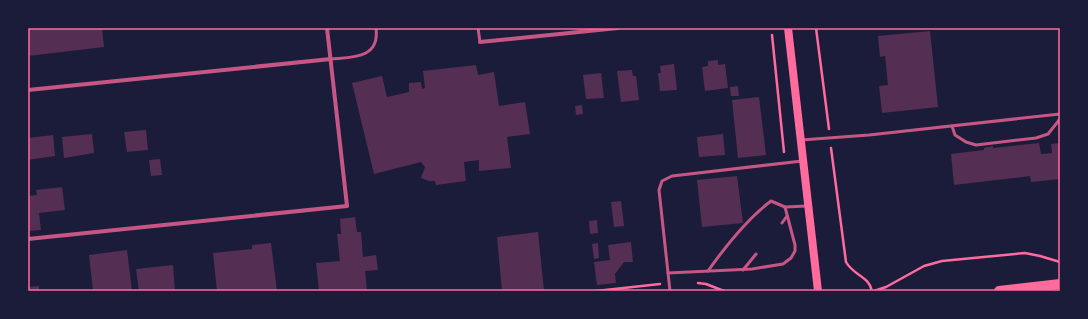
<svg xmlns="http://www.w3.org/2000/svg" width="1088" height="319" font-family="Ubuntu,sans-serif">
<style>
.building{fill:#542f53}
.lines{fill:none;stroke-linecap:round;stroke-linejoin:round}
.path{stroke:#ff6b9d;stroke-width:2.5}
.service{stroke:#c65784;stroke-width:3}
.minor{stroke:#c65784;stroke-width:4}
.secondary{stroke:#ff6b9d;stroke-width:8}
.primary{stroke:#ff6b9d;stroke-width:10}
.neatline{fill:none;stroke:#ff6b9d;stroke-width:1.5}
</style>
<rect width="100%" height="100%" fill="#1b1b3a"/>
<g class="building">
<polygon points="28,28 102,28 104,47 28,56"/>
<polygon points="930,31 938,107 882,113 879,86 888,85 885,56 880,57 878,36"/>
<polygon points="718,60 718,65 725,64 728,88 705,91 702,67 708,66 708,61"/>
<polygon points="674,64 677,90 660,91 658,73 661,73 660,66"/>
<polygon points="476,65 478,75 494,72 499,106 525,102 530,134 507,137 511,168 479,171 479,160 464,162 466,181 436,185 435,181 429,181 421,178 425,167 421,162 374,174 352,83 382,76 387,97 409,92 409,83 421,82 422,89 425,88 423,71"/>
<polygon points="632,70 633,76 636,76 639,100 621,102 617,71"/>
<polygon points="601,73 604,98 586,99 583,75"/>
<polygon points="738,86 739,96 731,96 730,87"/>
<polygon points="759,97 766,155 738,158 732,100"/>
<polygon points="582,105 583,114 576,115 575,106"/>
<polygon points="146,130 148,150 127,152 124,132"/>
<polygon points="92,134 94,153 64,158 62,137"/>
<polygon points="723,134 725,155 699,157 697,137"/>
<polygon points="53,135 55,156 28,160 28,138"/>
<polygon points="1039,143 1041,154 1052,153 1051,144 1060,143 1060,179 1031,182 1030,176 954,185 951,154 984,150 984,148 993,146 993,148"/>
<polygon points="160,159 162,175 151,176 149,160"/>
<polygon points="737,176 743,223 702,227 697,180"/>
<polygon points="62,187 65,210 39,213 41,230 28,231 28,196 37,195 36,190"/>
<polygon points="621,201 624,226 614,227 611,202"/>
<polygon points="355,217 357,232 361,232 363,257 376,255 378,270 365,271 367,291 319,291 316,263 340,261 337,234 341,234 340,219"/>
<polygon points="597,220 598,233 590,234 589,221"/>
<polygon points="538,232 544,290 502,291 497,237"/>
<polygon points="631,242 633,262 624,262 615,274 616,283 597,285 594,262 610,260 608,245"/>
<polygon points="271,243 277,291 217,291 213,253 252,249 252,245"/>
<polygon points="598,243 599,258 594,259 592,244"/>
<polygon points="127,250 132,291 93,291 89,255"/>
<polygon points="173,265 175,291 139,291 136,269"/>
<polygon points="39,286 39,291 28,291 28,287"/>
</g>
<g class="lines">
<g class="path">
<polyline points="816,28 829,129"/>
<polyline points="772,35 784,152"/>
<path d="M 831,148 L 846,262 C 854,276 869,276 872,291"/>
<polyline points="698,283 706,284 724,291"/>
<polyline points="596,291 660,284"/>
<polyline points="874,291 886,287 924,266 942,261 1025,253 1040,256 1060,262"/>
</g>
<g class="service">
<polyline points="478,28 480,42"/>
<path d="M 331,59 C 352,57 380,59 376,28"/>
<polyline points="952,126 955,135 966,142 976,145 1036,138 1048,134 1060,119"/>
<polyline points="801,140 869,135 1060,114"/>
<polyline points="782,223 787,216"/>
<polyline points="743,270 756,254"/>
<path d="M 708,271 C 725,247 747,219 771,201 L 785,207"/>
<polyline points="668,273 752,269 783,264 791,258 795,251 795,245 785,207 807,206"/>
<polyline points="670,291 659,190 662,181 672,176 802,161"/>
</g>
<g class="minor">
<polyline points="480,42 618,28"/>
<polyline points="28,90 331,59"/>
<polyline points="28,239 347,206 327,28"/>
</g>
<polyline class="secondary" points="788,28 818,291"/>
<polyline class="primary" points="999,291 1060,284"/>
</g>
<rect width="1088" height="319" fill="none" stroke="#1b1b3a" stroke-width="58"/>
<rect x="29" y="29" width="1030" height="261" class="neatline"/>
</svg>
